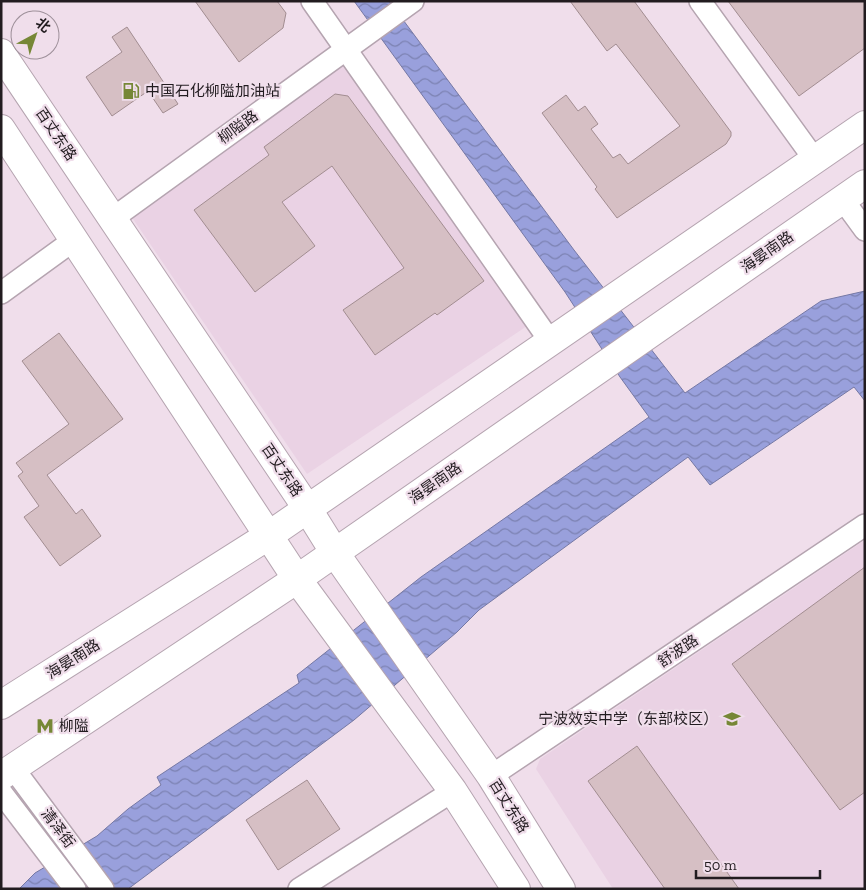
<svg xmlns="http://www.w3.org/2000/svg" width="866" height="890" font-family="'Zilla Slab','Noto Sans SC',serif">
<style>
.built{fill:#ead2e4}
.water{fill:url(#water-waves);stroke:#7578a4}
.building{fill:#d6bfc4;stroke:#a28d91}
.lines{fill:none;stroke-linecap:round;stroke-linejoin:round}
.minor-casing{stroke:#b5a4b0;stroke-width:24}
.major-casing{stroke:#b5a4b0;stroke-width:30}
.minor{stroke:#fff;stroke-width:21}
.major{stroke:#fff;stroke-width:28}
.labels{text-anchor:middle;stroke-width:4.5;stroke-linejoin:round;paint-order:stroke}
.poi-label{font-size:15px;fill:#221c20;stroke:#f0deeb;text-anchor:start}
.street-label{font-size:15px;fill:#221c20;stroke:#f0deeb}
</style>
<defs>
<pattern id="water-waves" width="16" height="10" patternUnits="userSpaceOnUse" patternTransform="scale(1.25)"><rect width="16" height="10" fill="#99a0dc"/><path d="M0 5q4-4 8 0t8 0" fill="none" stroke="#7c82b2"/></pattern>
</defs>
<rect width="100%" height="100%" fill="#f0deeb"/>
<g class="built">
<polygon points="343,60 527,326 307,474 131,216"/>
<polygon points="865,540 865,889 613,889 536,769 540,759"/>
</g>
<polygon class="water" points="354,1 389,1 574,250 685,393 821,301 865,291 865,401 854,387 710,485 688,457 479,610 457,632 354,720 128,889 19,889 35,873 97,836 128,809 161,785 157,777 299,683 297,675 421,577 649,417 620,377 565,292"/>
<g class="building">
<polygon points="195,1 277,1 286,13 283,28 239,62"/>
<polygon points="570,1 634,1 731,132 731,136 726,144 617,218 595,189 597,187 542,113 566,95 578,111 585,106 598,124 591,129 613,158 620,154 628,164 680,126 616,44 607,51"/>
<polygon points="728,1 865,1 865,48 799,96"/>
<polygon points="127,27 178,104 163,113 148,91 112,116 86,77 122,52 112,37"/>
<polygon points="335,94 348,96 484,281 437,315 435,313 375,355 343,310 404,268 332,166 282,202 315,246 255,292 194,210 269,155 264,147"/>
<polygon points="59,333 123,419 47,475 76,514 82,509 101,536 60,566 24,517 39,506 18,476 23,472 16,463 69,424 22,361"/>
<polygon points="865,567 865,792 840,810 732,664"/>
<polygon points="637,746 739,889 665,889 588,781"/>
<polygon points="307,780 340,829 278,870 246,820"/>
</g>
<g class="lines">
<g class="minor-casing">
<g id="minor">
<polyline points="312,1 550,341"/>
<polyline points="700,1 815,160"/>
<polyline points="843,200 865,230"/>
<polyline points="112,219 413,1"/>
<polyline points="1,293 74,240"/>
<polyline points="13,768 103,889"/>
<polyline points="491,776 865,525"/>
<polyline points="1,792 75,889"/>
<polyline points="299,889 453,791"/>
</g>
</g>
<g class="major-casing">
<g id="major">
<polyline points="1,53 307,508 335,553 491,776 561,889"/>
<polyline points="1,129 297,579 453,791 516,889"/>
<polyline points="1,705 268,536 865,125"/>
<polyline points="1,776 297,579 865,184"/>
</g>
</g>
<use href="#minor" class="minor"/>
<use href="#major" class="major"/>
</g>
<defs>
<g id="fuel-bare" transform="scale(1.35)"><path d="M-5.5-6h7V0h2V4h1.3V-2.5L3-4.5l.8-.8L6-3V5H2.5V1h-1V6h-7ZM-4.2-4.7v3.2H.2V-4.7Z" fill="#768736" stroke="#f0deeb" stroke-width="2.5" paint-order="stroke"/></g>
<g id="school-bare" transform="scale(1.35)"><path d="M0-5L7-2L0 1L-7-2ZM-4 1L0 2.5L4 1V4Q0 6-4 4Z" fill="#768736" stroke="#f0deeb" stroke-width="2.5" paint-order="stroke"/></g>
<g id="metro-bare" transform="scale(1.35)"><path d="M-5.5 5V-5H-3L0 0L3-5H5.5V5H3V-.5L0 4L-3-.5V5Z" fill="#768736" stroke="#f0deeb" stroke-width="2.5" paint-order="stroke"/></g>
</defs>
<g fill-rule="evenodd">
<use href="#fuel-bare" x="131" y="91"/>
<use href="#school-bare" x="732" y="719"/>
<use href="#metro-bare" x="45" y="726"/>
</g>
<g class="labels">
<g class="poi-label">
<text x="145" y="96">中国石化柳隘加油站</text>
<text x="718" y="724" text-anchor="end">宁波效实中学（东部校区）</text>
<text x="59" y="731">柳隘</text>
</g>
<g class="street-label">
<text transform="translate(238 127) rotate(-36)" y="5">柳隘路</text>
<text transform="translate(56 134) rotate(56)" y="5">百丈东路</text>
<text transform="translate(767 252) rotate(-35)" y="5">海晏南路</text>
<text transform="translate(282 470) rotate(56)" y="5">百丈东路</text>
<text transform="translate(435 483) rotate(-35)" y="5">海晏南路</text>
<text transform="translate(678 651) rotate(-34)" y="5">舒波路</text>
<text transform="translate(73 659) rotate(-32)" y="5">海晏南路</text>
<text transform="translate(509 806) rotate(58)" y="5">百丈东路</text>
<text transform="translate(58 828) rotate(53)" y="5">清泽街</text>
</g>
</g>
<rect width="866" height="890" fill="none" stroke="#221c20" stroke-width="5"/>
<g transform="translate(35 35) rotate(40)"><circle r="24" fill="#f0deeb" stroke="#9e909a"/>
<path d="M0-4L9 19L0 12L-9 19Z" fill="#768736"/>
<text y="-8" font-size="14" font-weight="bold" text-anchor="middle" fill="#221c20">北</text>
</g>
<path d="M696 870v8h124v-8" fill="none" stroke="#221c20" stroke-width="2.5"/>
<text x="704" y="870" font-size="15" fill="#221c20" stroke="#f0deeb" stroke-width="4" paint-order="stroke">50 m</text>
</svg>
